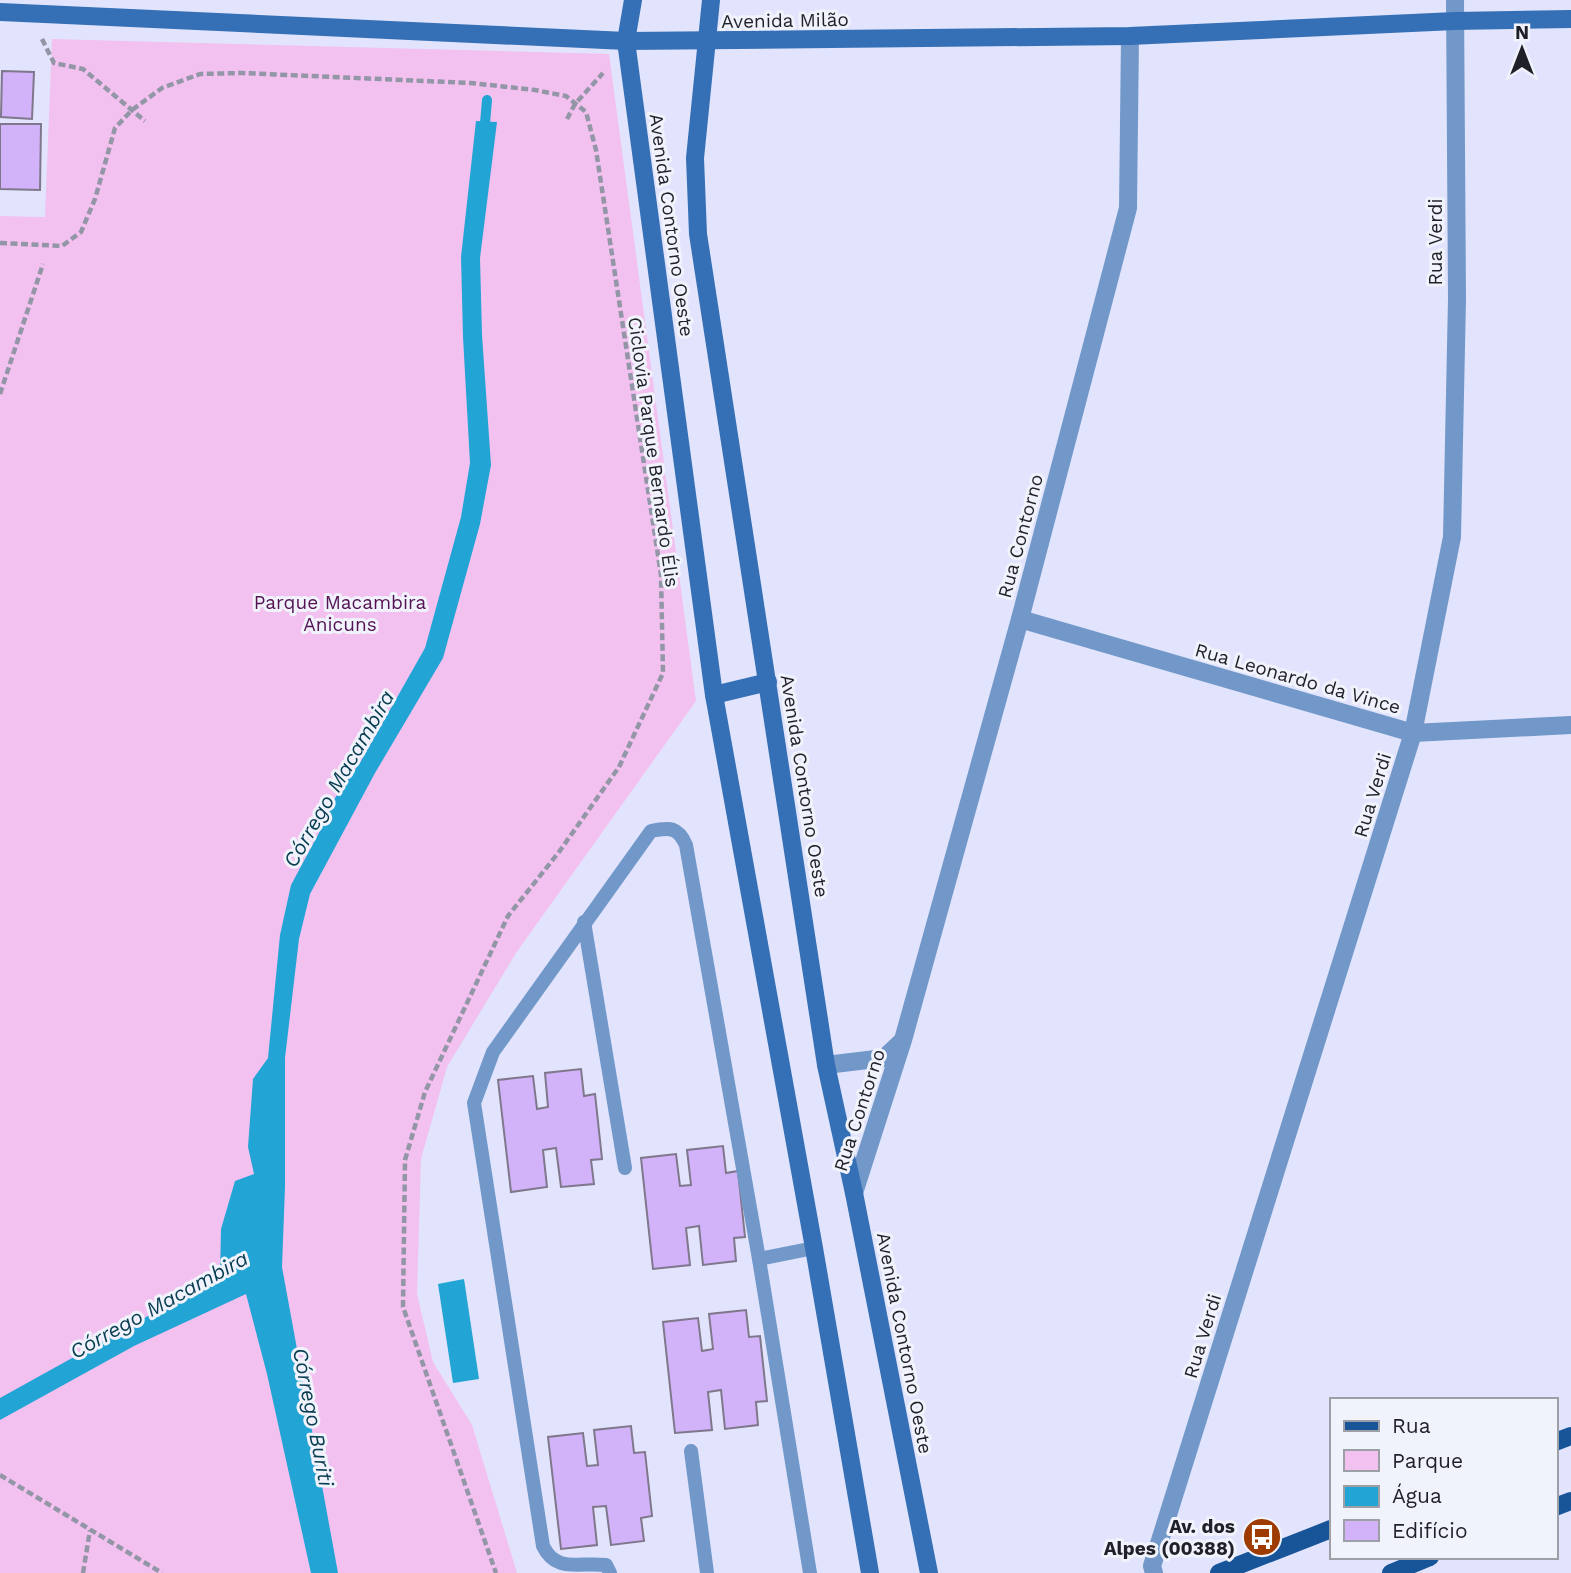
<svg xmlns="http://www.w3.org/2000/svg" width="1571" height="1573" font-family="'Work Sans',sans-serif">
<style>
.green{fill:#f3c1ef}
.water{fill:#22a4d5}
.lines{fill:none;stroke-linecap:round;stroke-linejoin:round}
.stream{stroke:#22a4d5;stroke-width:10}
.building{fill:#d2b3f9;stroke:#7f778b;stroke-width:2}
.path{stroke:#9396a7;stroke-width:4.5;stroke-dasharray:7 3.5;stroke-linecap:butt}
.lane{stroke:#7298c9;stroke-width:14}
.street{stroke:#7298c9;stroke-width:18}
.secondary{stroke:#3570b7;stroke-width:18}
.primary{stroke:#175498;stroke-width:18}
.labels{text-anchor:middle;stroke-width:6;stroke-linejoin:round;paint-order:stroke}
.street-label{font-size:19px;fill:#1f2028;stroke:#f1f3fc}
.park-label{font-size:19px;fill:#541252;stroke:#f1f3fc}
.poi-label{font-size:19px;font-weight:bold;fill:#1f2028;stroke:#f1f3fc;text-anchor:end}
.water-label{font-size:21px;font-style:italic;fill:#083d51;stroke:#f1f3fc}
</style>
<rect width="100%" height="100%" fill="#e1e4fc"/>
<polygon class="green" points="52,39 609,54 696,701 516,953 447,1067 421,1159 417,1294 433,1362 472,1425 517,1573 0,1573 0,216 45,217"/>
<g class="water">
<polygon points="476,121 497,122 480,258 482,335 491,465 480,524 443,658 375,773 310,894 299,939 285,1058 285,1187 282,1267 338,1573 311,1573 267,1374 246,1294 134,1346 0,1420 0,1398 220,1276 221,1229 235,1181 254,1174 248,1147 253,1079 268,1058 280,935 291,885 320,831 335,798 361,761 425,648 461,517 470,463 463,337 461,257"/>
<polygon points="464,1279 479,1379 453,1383 438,1284"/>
</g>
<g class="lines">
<polyline class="stream" points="484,135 487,100"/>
</g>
<g class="building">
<polygon points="2,71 34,72 32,119 1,117"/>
<polygon points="0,124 41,124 40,190 0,189"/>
<polygon points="581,1069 584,1096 595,1094 602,1159 591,1160 594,1184 561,1187 556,1148 543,1150 547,1187 511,1192 498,1080 533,1076 537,1109 548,1107 545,1073"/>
<polygon points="723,1146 726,1173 738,1171 745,1237 734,1238 736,1261 703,1265 699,1226 686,1228 690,1265 653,1269 641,1158 676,1154 680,1186 691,1185 687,1150"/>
<polygon points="746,1310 749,1337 760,1336 767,1401 756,1402 758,1425 725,1429 721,1390 708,1392 712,1430 675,1433 663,1322 698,1318 702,1351 713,1349 709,1314"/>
<polygon points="631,1426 634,1453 645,1452 652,1516 641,1518 644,1541 611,1545 606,1506 593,1507 597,1545 561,1549 548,1437 583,1433 587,1466 598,1465 594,1430"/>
</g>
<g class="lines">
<g class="path">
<polyline points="42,39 54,63 83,69 145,121"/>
<polyline points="567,119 575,104 603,73"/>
<polyline points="0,243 62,246 81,232 95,199 115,128 132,110 162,88 200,74 242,73 471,83 535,90 566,96 586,112 596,150 661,575 663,673 619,767 559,852 508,916 425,1092 405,1160 403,1307 496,1573"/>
<polyline points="0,394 43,264"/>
<polyline points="0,1475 162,1573"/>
<polyline points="83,1573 90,1530"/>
</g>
<g class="lane">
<polyline points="584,922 625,1168"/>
<polyline points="759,1259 814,1248"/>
<polyline points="691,1451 707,1573"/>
<path d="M 610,1573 L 606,1565 C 578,1562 556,1573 543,1546 L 474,1103 L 493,1052 L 651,831 C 670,827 678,827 686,845 L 759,1259 L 810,1573"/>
</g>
<g class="street">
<polyline points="1020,619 1413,733 1571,725"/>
<polyline points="826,1065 884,1058 901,1042"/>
<polyline points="854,1193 903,1040 1020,619 1128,208 1130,36"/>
<polyline points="1154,1573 1152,1566 1413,733 1452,537 1457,299 1455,0"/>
</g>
<g class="secondary">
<polyline points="633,0 626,41 714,695 814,1248 870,1573"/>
<polyline points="711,0 695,158 698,234 826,1065 854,1193 929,1573"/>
<polyline points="0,12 626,41 1130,36 1455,21 1571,19"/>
<polyline points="714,695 768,682"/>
</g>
<g class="primary">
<polyline points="1555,1442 1571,1436"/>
<polyline points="1555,1507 1571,1501"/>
<polyline points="1219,1573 1331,1529"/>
<polyline points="1391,1573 1430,1557"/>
</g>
</g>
<defs>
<g id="bus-disc" transform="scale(2.0125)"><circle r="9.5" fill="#9e3b00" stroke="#f1f3fc"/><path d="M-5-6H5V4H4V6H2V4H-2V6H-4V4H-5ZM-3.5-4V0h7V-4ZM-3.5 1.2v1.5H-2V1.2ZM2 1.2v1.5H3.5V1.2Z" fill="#fff"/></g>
</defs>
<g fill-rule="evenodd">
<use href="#bus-disc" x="1262" y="1537"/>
</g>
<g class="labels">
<g class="street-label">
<text transform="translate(785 20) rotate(-1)" y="7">Avenida Milão</text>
<text transform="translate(672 225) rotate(82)" y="7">Avenida Contorno Oeste</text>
<text transform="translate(1435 242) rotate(-90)" y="7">Rua Verdi</text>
<text transform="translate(654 452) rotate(82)" y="7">Ciclovia Parque Bernardo Élis</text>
<text transform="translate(1020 536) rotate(-75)" y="7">Rua Contorno</text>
<text transform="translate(1298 678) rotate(16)" y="7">Rua Leonardo da Vince</text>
<text transform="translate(805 786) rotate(81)" y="7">Avenida Contorno Oeste</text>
<text transform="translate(1372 795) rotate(-73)" y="7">Rua Verdi</text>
<text transform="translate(859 1110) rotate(-72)" y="7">Rua Contorno</text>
<text transform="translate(1202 1336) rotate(-73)" y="7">Rua Verdi</text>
<text transform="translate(905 1343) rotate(79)" y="7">Avenida Contorno Oeste</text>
</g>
<g class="park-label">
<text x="340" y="609">Parque Macambira<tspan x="340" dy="22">Anicuns</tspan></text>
</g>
<g class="poi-label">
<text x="1235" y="1533">Av. dos<tspan x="1235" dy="22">Alpes (00388)</tspan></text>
</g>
<g class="water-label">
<text transform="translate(339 779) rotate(-60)" y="7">Córrego Macambira</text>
<text transform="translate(159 1305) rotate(-29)" y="7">Córrego Macambira</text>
<text transform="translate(313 1417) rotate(79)" y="7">Córrego Buriti</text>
</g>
</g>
<rect x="1330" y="1398" width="228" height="161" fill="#f1f3fc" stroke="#9d9fa7" stroke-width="2"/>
<rect x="1344" y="1421" width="35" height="10" fill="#175498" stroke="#9d9fa7" stroke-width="2"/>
<text x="1392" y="1433" font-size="21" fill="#1f2028">Rua</text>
<rect x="1344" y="1450" width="35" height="21" fill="#f3c1ef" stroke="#9d9fa7" stroke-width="2"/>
<text x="1392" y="1468" font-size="21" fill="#1f2028">Parque</text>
<rect x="1344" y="1486" width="35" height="21" fill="#22a4d5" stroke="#9d9fa7" stroke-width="2"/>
<text x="1392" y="1503" font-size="21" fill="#1f2028">Água</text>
<rect x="1344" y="1520" width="35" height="21" fill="#d2b3f9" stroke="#9d9fa7" stroke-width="2"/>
<text x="1392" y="1538" font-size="21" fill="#1f2028">Edifício</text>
<g transform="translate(1522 49)" stroke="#f1f3fc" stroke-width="5" paint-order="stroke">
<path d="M0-5L12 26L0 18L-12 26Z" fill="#1f2028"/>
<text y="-10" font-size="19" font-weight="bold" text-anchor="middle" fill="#1f2028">N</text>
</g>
</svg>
